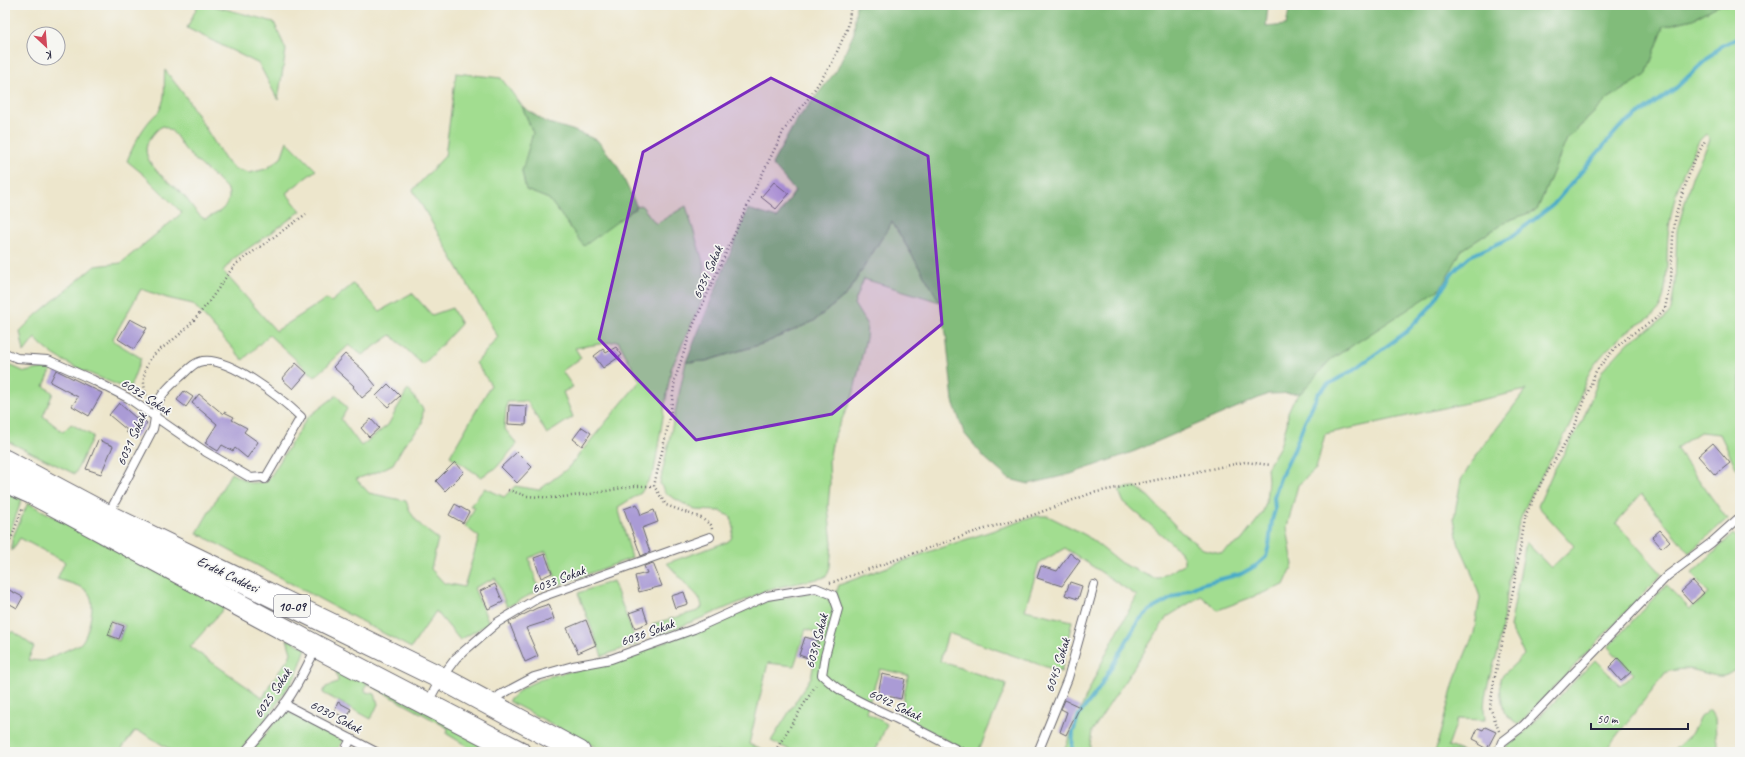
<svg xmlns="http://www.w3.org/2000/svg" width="1745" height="757" font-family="Caveat,sans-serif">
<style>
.green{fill:#a2dd90;stroke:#628066;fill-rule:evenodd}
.forest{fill:#81bc7a;stroke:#526f5a}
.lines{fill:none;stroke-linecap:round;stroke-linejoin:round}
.stream{stroke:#48abc7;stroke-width:4}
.building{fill:#aa9bd5}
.lane-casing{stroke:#69676e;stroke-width:10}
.primary-casing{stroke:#69676e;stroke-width:24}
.path{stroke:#69676e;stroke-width:2.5;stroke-dasharray:1 3;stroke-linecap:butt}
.lane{stroke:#fff;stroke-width:8}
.primary{stroke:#fff;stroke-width:22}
.marked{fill:#7b2cbf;fill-opacity:0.2;stroke:#7b2cbf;stroke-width:3;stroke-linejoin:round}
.labels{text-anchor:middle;stroke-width:3.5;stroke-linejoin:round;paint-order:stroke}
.shield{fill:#f6f6f2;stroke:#626272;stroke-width:1}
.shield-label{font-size:13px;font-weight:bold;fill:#22223b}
.street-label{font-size:14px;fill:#22223b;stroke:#f6f6f2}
</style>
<rect width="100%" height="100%" fill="#f6f6f2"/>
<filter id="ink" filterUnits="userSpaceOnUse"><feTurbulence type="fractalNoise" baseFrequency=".025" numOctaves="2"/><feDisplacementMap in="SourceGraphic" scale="8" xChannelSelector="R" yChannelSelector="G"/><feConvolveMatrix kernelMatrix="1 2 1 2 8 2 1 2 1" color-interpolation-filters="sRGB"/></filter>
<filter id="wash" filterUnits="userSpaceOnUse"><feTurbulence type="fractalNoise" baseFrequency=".012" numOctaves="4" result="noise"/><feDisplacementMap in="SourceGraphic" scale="16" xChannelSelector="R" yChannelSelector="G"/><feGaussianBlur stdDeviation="0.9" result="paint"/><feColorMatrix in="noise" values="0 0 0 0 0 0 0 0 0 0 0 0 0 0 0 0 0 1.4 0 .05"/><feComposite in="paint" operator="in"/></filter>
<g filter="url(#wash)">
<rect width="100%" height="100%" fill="#ede6cc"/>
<g class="green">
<polygon points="198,5 210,5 274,22 286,50 278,100 259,64 187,28"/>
<path d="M 1719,5 L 1740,5 L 1740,476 L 1720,434 L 1700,432 L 1676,448 L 1727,519 L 1689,553 L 1641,494 L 1616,523 L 1662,574 L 1518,725 L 1504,712 L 1501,697 L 1500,678 L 1524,655 L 1510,627 L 1526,542 L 1551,568 L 1574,546 L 1538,506 L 1553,472 L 1582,422 L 1602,371 L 1629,342 L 1665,318 L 1671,310 L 1675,283 L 1677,231 L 1692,177 L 1710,140 L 1707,134 C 1699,138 1696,147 1692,155 C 1678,179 1671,209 1668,236 C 1666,259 1669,283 1661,305 C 1656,318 1638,323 1628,331 C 1615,341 1602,354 1592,368 C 1582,384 1578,409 1569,427 C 1551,461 1529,492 1517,529 L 1498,652 L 1490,675 L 1485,697 L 1484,709 L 1485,720 L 1458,719 L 1448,746 L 1464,752 L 1435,752 L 1455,679 L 1474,633 L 1480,597 L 1469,566 L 1458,542 L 1454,518 L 1461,480 L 1478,453 L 1526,390 L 1325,434 L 1316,469 L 1298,485 L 1287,527 L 1293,565 L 1284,585 L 1218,610 L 1201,596 L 1167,617 L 1092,731 L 1089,752 L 1065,752 L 1065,748 C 1085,695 1109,645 1137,596 L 1065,548 L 1039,563 L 1025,610 L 1072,621 L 1061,672 L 948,633 L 940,661 L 1007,684 L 978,752 L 969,752 L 900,715 L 908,675 L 880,669 L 866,712 L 887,724 L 875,752 L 794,752 L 771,741 L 811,677 L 821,634 L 806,629 L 794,666 L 768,663 L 749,744 L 765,750 L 763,752 L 605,752 L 508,701 L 522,688 L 543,678 L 621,659 L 710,625 L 767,601 L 809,593 L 819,593 L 826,596 L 832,605 L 839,585 L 928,552 L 1037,516 L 1048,516 L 1076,530 L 1087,536 L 1121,563 L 1153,578 L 1159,578 L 1184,564 L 1184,558 L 1178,549 L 1123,501 L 1119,491 L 1123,488 L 1136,487 L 1149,497 L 1181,532 L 1203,549 L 1221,553 L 1241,541 L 1262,514 L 1266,503 L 1268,480 L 1267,468 L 1280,446 L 1287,424 L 1288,412 L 1293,401 L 1330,360 L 1440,288 L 1462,250 L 1507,221 L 1537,210 L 1567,139 L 1609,98 L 1646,75 L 1664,26 L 1693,19 Z"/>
<path d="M 165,70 L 186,97 L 226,161 L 235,169 L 249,173 L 266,169 L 281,158 L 287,141 L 316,170 L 286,193 L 301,211 L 272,232 L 233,259 L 223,271 L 276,331 L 326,299 L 331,302 L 353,284 L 380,311 L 412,293 L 432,315 L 452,308 L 461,324 L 423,365 L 391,335 L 362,355 L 349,345 L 315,377 L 269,335 L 243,360 L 193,304 L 167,298 L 141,289 L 112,340 L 141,358 L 129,390 C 98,376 57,364 35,338 L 24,352 L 20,331 L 36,315 L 95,266 L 121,263 L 182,213 L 143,174 L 127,161 C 133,146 141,130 152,118 C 154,115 159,113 160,109 C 167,96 163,84 165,70 ZM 163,126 C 174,130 178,139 184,148 C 197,164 215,175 228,190 C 233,206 218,213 205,219 C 195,214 190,201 182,194 C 168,180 132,158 152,136 C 155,132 158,128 163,126 Z"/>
<path d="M 456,73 L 501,78 L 522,106 L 533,133 L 522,171 L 526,190 L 549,199 L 584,245 L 637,207 L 641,205 L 656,224 L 686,206 L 704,265 L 704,296 L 671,369 L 654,471 L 641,493 L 618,507 L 632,558 L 558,585 L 546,551 L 529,558 L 539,590 L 507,607 L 495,578 L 474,588 L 489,623 L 460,640 L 436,611 L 411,648 L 197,533 L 231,473 L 250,483 L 267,482 L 307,418 L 337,395 L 347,409 L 341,419 L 361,446 L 388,425 L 408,389 L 423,409 L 422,425 L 405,443 L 393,464 L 377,472 L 356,479 L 369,493 L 406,501 C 412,520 422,527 438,539 L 431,569 L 444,583 L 464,587 L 479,537 L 465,526 L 475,507 L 470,506 L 485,488 L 504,497 L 515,486 L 539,490 L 567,469 L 640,381 L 618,341 L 575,348 L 581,358 L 562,371 L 573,387 L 563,392 L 573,417 L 547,434 L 527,401 L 507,402 L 504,428 L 517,444 L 496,468 L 481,477 L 450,456 L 491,385 L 476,363 L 498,337 L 413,190 L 445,156 Z"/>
<path d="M 892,221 L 940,302 L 864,279 L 854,304 L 867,325 L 866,338 L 853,395 L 833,439 L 829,461 L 830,484 L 828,507 L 832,543 L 830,567 L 826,577 L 766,590 L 748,599 L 657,636 L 652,624 L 698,611 L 702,607 C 701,595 691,591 684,582 C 678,576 673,569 667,563 L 727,542 L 731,539 L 734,528 L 731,517 L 720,511 L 695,510 L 665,493 L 660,483 L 686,362 L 706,361 L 765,343 L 814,321 L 847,294 Z"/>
<polygon points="5,363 25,372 53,366 44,386 53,393 43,416 63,432 71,424 93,436 75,474 5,440"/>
<polygon points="5,490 22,499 5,546"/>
<path d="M 28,503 L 225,607 L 190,647 L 263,698 L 270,684 L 289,658 L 291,653 L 287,639 L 306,648 L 297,674 L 268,717 L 239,752 L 174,752 L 145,734 L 135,731 L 119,752 L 5,752 L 5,637 L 13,631 L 34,647 L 28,660 L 43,661 L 80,644 C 86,638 88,629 90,621 C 97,588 85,588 57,579 L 65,562 L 20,538 L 12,551 L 12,539 ZM 111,620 L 125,625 L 119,641 L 106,635 Z"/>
<path d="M 1733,534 L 1740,541 L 1740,664 C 1724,688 1706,669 1685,669 C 1679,669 1672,671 1666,672 L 1604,752 L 1504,752 L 1506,747 L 1523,734 L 1595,660 L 1620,685 L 1634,674 L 1608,647 L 1666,585 L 1690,609 L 1709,594 L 1692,573 Z"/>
<polygon points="613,581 637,644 602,656 578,593"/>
<polygon points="333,666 511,752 471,752 467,746 447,734 448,728 368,684 366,685 365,690 366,692 375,694 378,704 371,719 323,693 326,687 335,684 338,681 336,670"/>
<polygon points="285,710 343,740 337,752 251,752"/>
<polygon points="1709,710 1715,718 1716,738 1721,752 1672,752 1691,734 1700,717"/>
</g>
<g class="forest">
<polygon points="856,5 1268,5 1266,27 1286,25 1290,5 1719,5 1693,19 1664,26 1646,75 1609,98 1567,139 1537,210 1507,221 1462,250 1441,288 1330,360 1301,393 1268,394 1135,451 1071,474 1029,484 1009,479 985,458 964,433 953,401 946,333 940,302 892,222 847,294 814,321 765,343 706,361 686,362 748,209 777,218 795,191 772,164 796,121 837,70 854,33"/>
<polygon points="522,106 545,122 572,130 597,140 617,165 637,207 584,246 549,199 526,190 522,171 533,133"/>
</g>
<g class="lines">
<polyline class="stream" points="1072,752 1073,732 1079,715 1098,690 1139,620 1150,610 1174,597 1201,584 1241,574 1257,565 1266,557 1269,545 1272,520 1275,510 1274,497 1280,478 1294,450 1305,421 1318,394 1327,385 1355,369 1406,332 1432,305 1452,274 1461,264 1470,256 1510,238 1553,205 1619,128 1676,88 1721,46 1740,37"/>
</g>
<g id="blocks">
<g class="building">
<polygon points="774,182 789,194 776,209 761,197"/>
<polygon points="130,319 147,328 134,349 118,339"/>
<polygon points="616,347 622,355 603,368 594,356 603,349 606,353"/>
<polygon points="345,354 363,370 376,386 362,398 353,387 354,386 333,367"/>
<polygon points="296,363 307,373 293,389 282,379"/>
<polygon points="56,370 102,393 89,416 72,406 78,397 50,382"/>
<polygon points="388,384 400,396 388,407 376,396"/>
<polygon points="184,391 193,397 186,407 177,400"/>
<polygon points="199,394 223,414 224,412 234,417 232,420 247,428 244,432 258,442 247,458 235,448 233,451 222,445 218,451 205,443 217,424 192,403"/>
<polygon points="119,403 136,418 138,416 147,423 135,439 126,432 127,430 109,415"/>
<polygon points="509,405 527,406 526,425 508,424"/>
<polygon points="371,419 379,428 369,437 361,428"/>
<polygon points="582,427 591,433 582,446 573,439"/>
<polygon points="98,440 113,446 101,474 86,469"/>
<polygon points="1713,443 1730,463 1715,475 1698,456"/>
<polygon points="517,452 532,467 517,483 501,467"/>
<polygon points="455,462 464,472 445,491 436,481"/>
<polygon points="455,504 469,512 463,523 449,515"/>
<polygon points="637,504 641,515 654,510 658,522 642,528 650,552 641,556 624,509"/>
<polygon points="1660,530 1670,541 1662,548 1652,537"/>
<polygon points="1070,553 1080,561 1062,586 1037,578 1041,566 1057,571"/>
<polygon points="545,554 552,573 541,578 534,558"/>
<polygon points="653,563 662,586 639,592 635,576 647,573 644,566"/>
<polygon points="1693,581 1704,593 1692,604 1681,592"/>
<polygon points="1070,582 1082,586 1078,599 1065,595"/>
<polygon points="495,584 503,602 488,609 480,591"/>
<polygon points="5,588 23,597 17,608 5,601"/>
<polygon points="684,592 688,604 675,608 671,596"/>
<polygon points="549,604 554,619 526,628 538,656 525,662 509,622 537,608"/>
<polygon points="643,608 648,623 635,628 629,613"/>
<polygon points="586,620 596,645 578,653 567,628"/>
<polygon points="113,622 124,626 119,639 108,635"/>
<polygon points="805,637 819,641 813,660 799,655"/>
<polygon points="1618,658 1631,672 1621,681 1609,667"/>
<polygon points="882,674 905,679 901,699 878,694"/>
<polygon points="1065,700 1080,707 1066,735 1060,732 1067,712 1061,709"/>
<polygon points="338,702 351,709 347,719 334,712"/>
<polygon points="1485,727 1496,732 1487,749 1478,744 1479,742 1473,739 1478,728 1483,730"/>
</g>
</g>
</g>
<g filter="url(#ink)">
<use href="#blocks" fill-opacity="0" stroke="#69676e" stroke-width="1"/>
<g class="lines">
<g class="lane-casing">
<g id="lane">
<path d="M 5,353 L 17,358 L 48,360 L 93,380 L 128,398 L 206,452 L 251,478 L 262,477 L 265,479 L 301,417 C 282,399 226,353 199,362 C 192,364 185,373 180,377 C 173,383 161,393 158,403 C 155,411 155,421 153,429 L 108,515"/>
<polyline points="284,704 376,752"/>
<polyline points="427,704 441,678 456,658 498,622 538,598 710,537"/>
<path d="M 492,705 L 500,695 L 534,677 L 573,666 L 611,659 L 694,629 L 767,596 L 816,588 L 833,595 L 838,609 L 825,656 L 822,675 C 843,696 869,706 895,718 C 917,729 939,740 961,752"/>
<path d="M 245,752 C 262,732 282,711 295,688 C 303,675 309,661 317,647"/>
<polyline points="344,752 351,739"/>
<polyline points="1038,752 1068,678 1094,585"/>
<polyline points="1498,752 1502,742 1523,726 1667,576 1711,543 1740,517"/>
</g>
</g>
<g class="primary-casing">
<g id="primary">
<polyline points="5,461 108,516 441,678 579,752"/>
<polyline points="5,481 32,493 317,647 519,752"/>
</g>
</g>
<g class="path">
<path d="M 148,399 C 143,388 142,374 148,363 C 154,351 164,348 174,339 C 192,325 205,307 218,289 C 224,280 229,272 236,264 L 306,214"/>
<polyline points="508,490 527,496 553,498 590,494 633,486 654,486"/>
<polyline points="712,529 711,525 701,518 666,505 654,486 670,417 675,379 692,328 753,193 784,130 810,96 832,63 848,27 851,5"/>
<polyline points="5,551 9,544 23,507"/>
<polyline points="830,583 971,533 1033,515 1092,493 1245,462 1271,465"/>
<polyline points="1499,731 1490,707 1494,681 1513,590 1525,519 1541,483 1574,428 1596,371 1614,349 1632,334 1654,320 1665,309 1671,278 1673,237 1676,213 1693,163 1706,139"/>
<polyline points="783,752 777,748 817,683"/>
</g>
<use href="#lane" class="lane"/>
<use href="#primary" class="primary"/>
</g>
</g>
<path class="marked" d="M 771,78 L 928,156 L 942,324 L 832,414 L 696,440 L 599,339 L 643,152 Z"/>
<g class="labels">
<rect class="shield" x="274" y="595" width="36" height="22" rx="3"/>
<g class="shield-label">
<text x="292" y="611">10-09</text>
</g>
<g class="street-label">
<text transform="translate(707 272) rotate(-66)" y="5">6034 Sokak</text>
<text transform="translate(146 396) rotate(33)" y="5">6032 Sokak</text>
<text transform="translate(131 439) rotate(-66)" y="5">6031 Sokak</text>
<text transform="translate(228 574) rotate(26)" y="5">Erdek Caddesi</text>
<text transform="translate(558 579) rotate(-21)" y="5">6033 Sokak</text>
<text transform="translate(647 632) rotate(-20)" y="5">6036 Sokak</text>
<text transform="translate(816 641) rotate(-75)" y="5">6039 Sokak</text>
<text transform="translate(1057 665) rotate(-72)" y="5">6045 Sokak</text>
<text transform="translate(272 693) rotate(-56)" y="5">6025 Sokak</text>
<text transform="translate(895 704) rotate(26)" y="5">6042 Sokak</text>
<text transform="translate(336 716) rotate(28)" y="5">6030 Sokak</text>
</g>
</g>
<rect width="1745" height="757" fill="none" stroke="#f6f6f2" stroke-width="20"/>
<g transform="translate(46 46) rotate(154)"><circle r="19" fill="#f6f6f2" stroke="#a1a1a9"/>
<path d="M0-3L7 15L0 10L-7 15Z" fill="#d1495b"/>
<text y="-6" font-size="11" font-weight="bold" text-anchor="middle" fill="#22223b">K</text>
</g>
<path d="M1591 723v6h97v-6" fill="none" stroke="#22223b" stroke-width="2"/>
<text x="1597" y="723" font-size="12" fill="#22223b" stroke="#f6f6f2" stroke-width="3" paint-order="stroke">50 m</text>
</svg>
